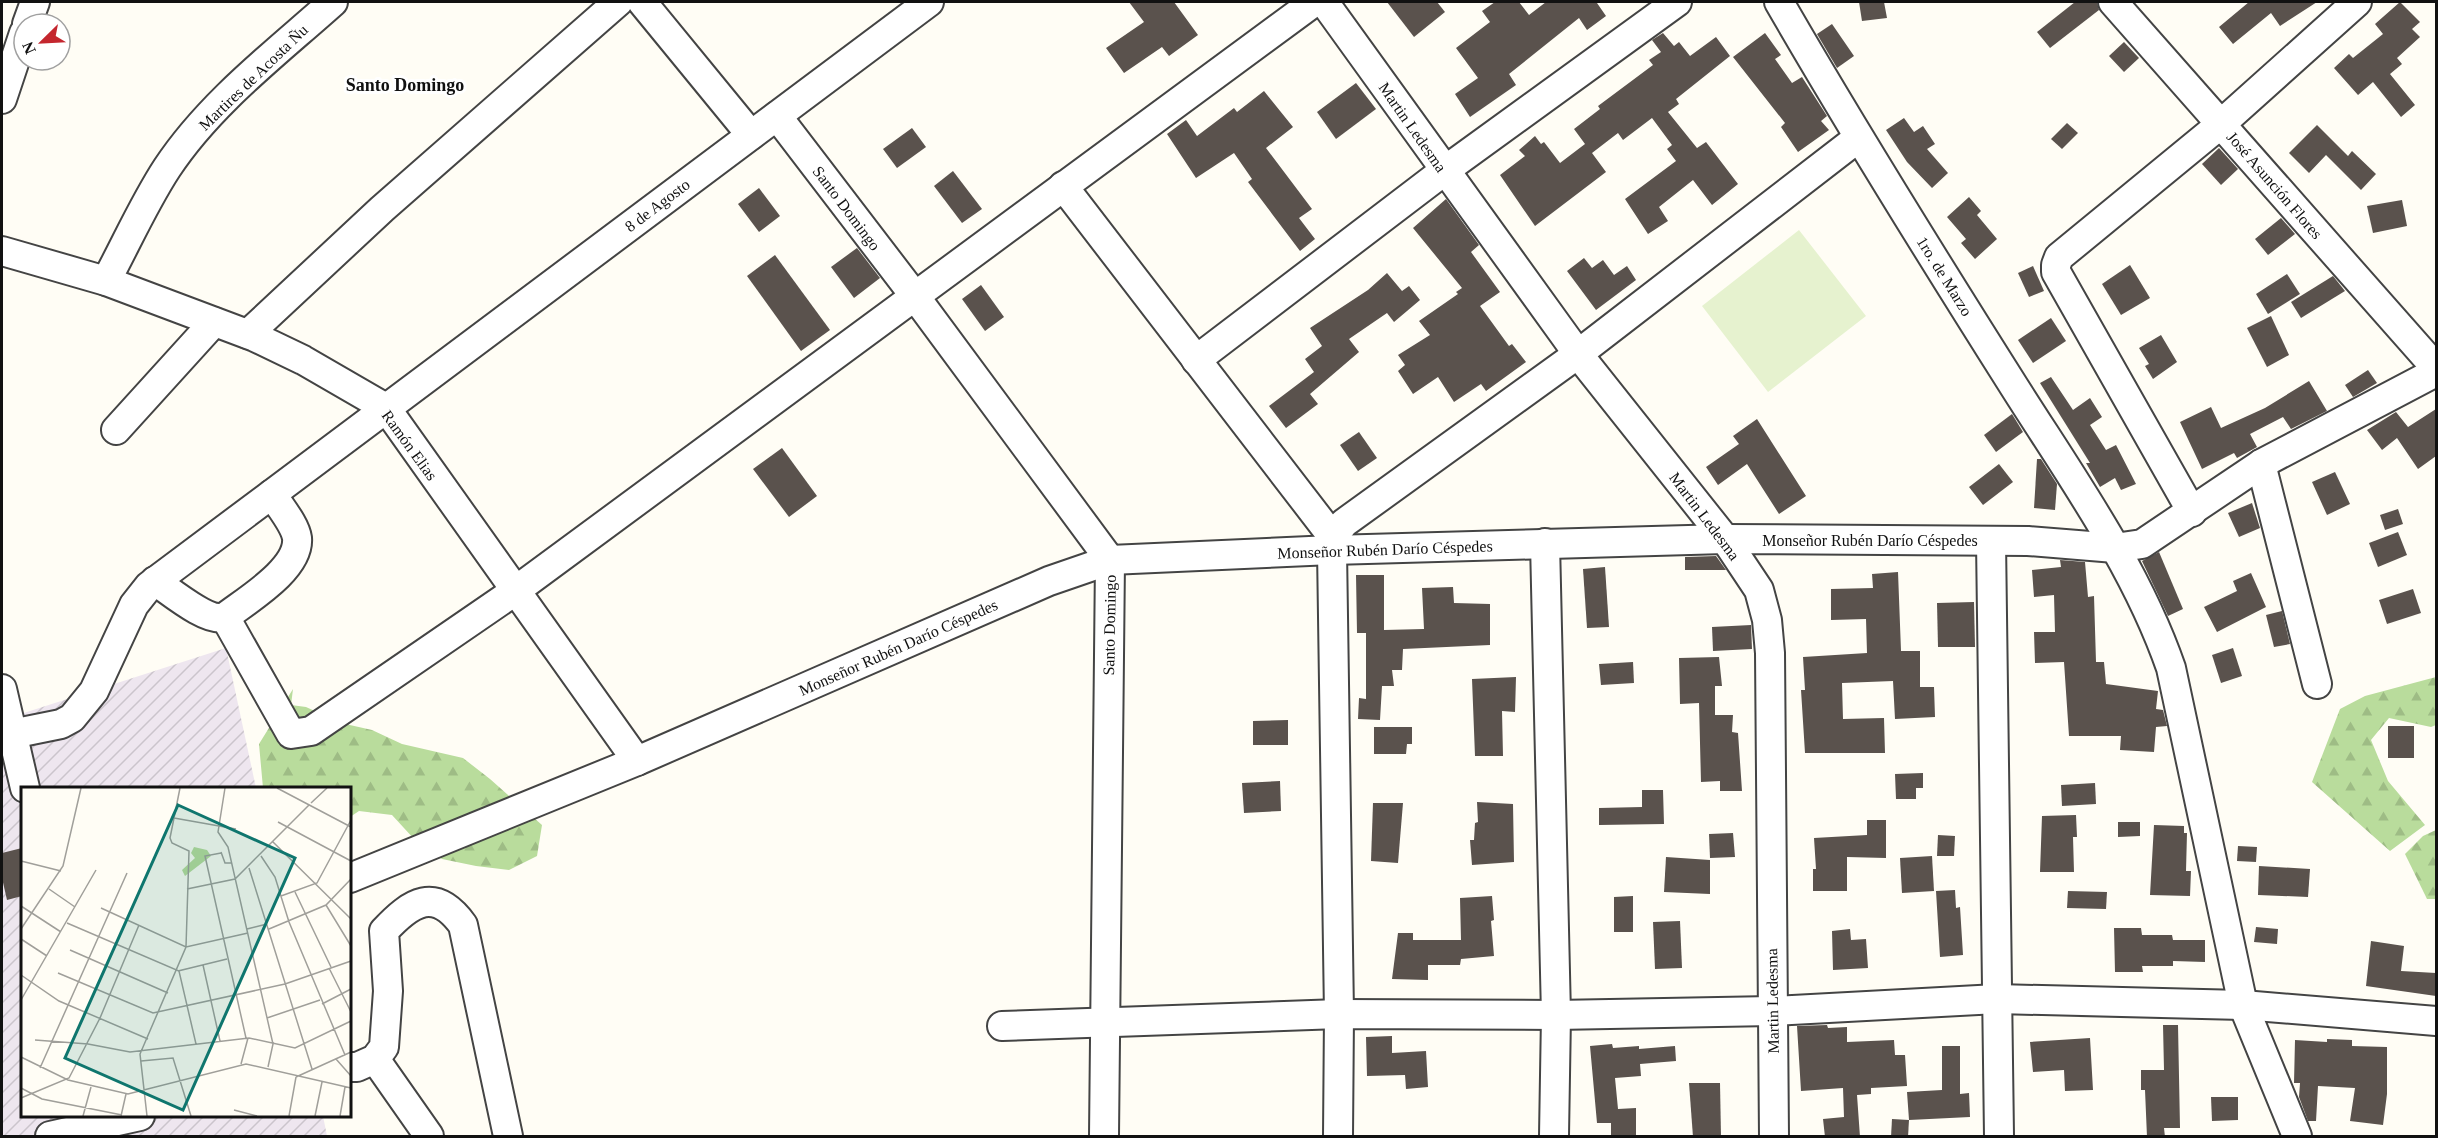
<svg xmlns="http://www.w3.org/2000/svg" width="2438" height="1138" font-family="'Times New Roman',serif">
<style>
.industrial{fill:url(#industrial-furrows)}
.forest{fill:url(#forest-firs)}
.pitch{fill:#e6f2cf}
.building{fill:#5a524d}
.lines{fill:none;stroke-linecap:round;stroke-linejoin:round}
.minor-casing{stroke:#444;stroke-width:32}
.minor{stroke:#fff;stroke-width:28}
.labels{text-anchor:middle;stroke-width:6;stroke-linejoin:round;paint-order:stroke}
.street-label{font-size:16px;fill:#111;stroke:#fff}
.neighbourhood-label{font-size:18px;font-weight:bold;fill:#111;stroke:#fff}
.inset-road{fill:none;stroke:#a09f9a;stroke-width:1.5}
.view{fill:#0f766e;fill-opacity:0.15;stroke:#0f766e;stroke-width:3}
.inset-edge{fill:none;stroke:#111;stroke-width:3}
</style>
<defs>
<pattern id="industrial-furrows" width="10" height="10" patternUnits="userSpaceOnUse" patternTransform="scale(1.5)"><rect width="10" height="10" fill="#eee6ef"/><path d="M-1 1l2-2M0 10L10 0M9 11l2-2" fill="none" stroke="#cbc4cc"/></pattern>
<pattern id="forest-firs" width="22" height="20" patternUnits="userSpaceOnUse" patternTransform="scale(1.5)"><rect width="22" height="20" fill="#b9dc9c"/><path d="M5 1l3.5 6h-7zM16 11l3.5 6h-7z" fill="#9ebc85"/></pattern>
</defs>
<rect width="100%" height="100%" fill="#fffdf5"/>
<polygon class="industrial" points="226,648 256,788 22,788 22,1116 323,1116 327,1136 2,1136 2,720"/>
<g class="forest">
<polygon points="2436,677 2436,725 2431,727 2389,718 2371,740 2388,781 2425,825 2390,851 2312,782 2340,709 2365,696"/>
<polygon points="293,689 291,705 306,707 341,723 372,730 402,744 463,758 490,779 542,825 537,856 509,870 476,866 442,859 415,840 392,815 359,811 350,817 350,788 263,788 259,744"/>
<polygon points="2436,830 2436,899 2427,899 2405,854 2423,836"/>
</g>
<polygon class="pitch" points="1799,230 1866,316 1768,392 1702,306"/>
<g class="building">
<polygon points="1129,2 1174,2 1198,35 1169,56 1162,47 1124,73 1106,48 1144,22"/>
<polygon points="1387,2 1437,2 1445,12 1414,37"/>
<polygon points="1495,2 1519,2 1529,15 1546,2 1599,2 1597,3 1606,16 1587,30 1579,18 1509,74 1516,85 1470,117 1455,94 1478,78 1456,48 1490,22 1482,11"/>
<polygon points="1859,2 1884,2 1887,18 1862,21"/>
<polygon points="2075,2 2097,2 2099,10 2050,48 2037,32"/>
<polygon points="2249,2 2317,2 2280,26 2271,13 2233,44 2219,27"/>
<polygon points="2400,2 2420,22 2412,29 2420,37 2397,58 2402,64 2390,74 2415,105 2401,117 2373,82 2358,95 2334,68 2349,54 2353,58 2383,34 2375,24"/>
<polygon points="1832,24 1854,56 1837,68 1817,34"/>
<polygon points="1663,33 1674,46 1679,42 1690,56 1716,37 1730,56 1676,99 1679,104 1668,112 1697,148 1706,142 1738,184 1712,205 1693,180 1659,207 1668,221 1648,234 1625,199 1676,161 1667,149 1672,145 1652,118 1623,140 1618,133 1592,153 1606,172 1535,226 1500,175 1525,156 1519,150 1535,136 1541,144 1544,142 1560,163 1585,144 1574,129 1600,109 1598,106 1653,65 1649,60 1661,52 1652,40"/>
<polygon points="1765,33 1781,55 1775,59 1792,83 1802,77 1827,116 1821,121 1829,130 1798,152 1781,127 1785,123 1733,57"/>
<polygon points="2124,42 2139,58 2124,72 2109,56"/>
<polygon points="1356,83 1376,109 1336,139 1317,112"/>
<polygon points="1264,91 1293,127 1266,148 1312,209 1299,218 1315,239 1300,251 1248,182 1252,179 1234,153 1196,178 1167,134 1186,120 1197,136 1234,108 1237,112"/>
<polygon points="1904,118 1914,132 1923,126 1935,144 1927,149 1948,173 1932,188 1907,162 1886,130"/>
<polygon points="2067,123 2078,133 2062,149 2051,139"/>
<polygon points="2317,125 2348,156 2352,151 2376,174 2361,190 2326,155 2309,173 2289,153"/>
<polygon points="912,128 926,147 897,168 883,149"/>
<polygon points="2219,148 2238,169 2221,185 2202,164"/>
<polygon points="953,171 982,209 962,223 934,186"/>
<polygon points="759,188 780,216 759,232 738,204"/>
<polygon points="1969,197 1981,211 1977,215 1997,239 1975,259 1961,243 1966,239 1947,217"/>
<polygon points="1446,199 1479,245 1471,252 1500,292 1480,306 1509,346 1512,344 1526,362 1486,391 1481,384 1454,402 1438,377 1413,394 1398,371 1405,365 1398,355 1430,335 1419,321 1458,294 1456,292 1462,288 1413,228"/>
<polygon points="2402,200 2407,226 2373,233 2367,206"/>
<polygon points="2281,218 2295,234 2268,255 2255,239"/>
<polygon points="857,248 880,278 854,298 831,267"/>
<polygon points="775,255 830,330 801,351 747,276"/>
<polygon points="1584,258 1592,268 1603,260 1614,275 1627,266 1636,280 1596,310 1567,271"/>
<polygon points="2130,265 2150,298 2121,315 2102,284"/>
<polygon points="2033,266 2044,291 2029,297 2018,273"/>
<polygon points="1387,273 1402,291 1409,286 1420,300 1394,322 1387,313 1349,339 1359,352 1310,394 1318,404 1286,428 1269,406 1314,372 1305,359 1322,346 1310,328 1368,290"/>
<polygon points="2287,274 2300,294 2268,314 2256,294"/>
<polygon points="2333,276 2345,291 2301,318 2291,302"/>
<polygon points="981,285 1004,317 985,331 962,299"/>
<polygon points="2271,316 2289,355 2267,367 2247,328"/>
<polygon points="2051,318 2066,341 2033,363 2018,340"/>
<polygon points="2161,335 2177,362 2153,379 2145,366 2149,364 2139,348"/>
<polygon points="2368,370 2377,383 2353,397 2345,385"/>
<polygon points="2051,377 2073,410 2090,398 2102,417 2090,425 2106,450 2116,445 2136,484 2121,490 2115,478 2100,487 2086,463 2090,463 2040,383"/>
<polygon points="2309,381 2327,411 2291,429 2283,417 2250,434 2257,447 2237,458 2234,453 2202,469 2180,422 2211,407 2221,428 2265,408"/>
<polygon points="2436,409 2436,456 2418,469 2397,438 2382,450 2367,430 2396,412 2408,427"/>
<polygon points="2012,414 2023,432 1996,452 1984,435"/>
<polygon points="1757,419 1806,496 1779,514 1747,464 1718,485 1706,467 1739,444 1733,436"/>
<polygon points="1359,432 1377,458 1358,471 1340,445"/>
<polygon points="782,448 817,496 789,517 753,469"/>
<polygon points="2037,459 2041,459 2057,484 2055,510 2034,508"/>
<polygon points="1999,464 2013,482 1983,505 1969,487"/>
<polygon points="2335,472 2350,504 2327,515 2312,482"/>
<polygon points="2252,503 2260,528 2239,537 2228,513"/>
<polygon points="2398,509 2403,524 2385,530 2380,515"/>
<polygon points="2398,532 2407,555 2378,567 2369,543"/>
<polygon points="2159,552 2183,609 2168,616 2142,561"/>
<polygon points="1716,556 1726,570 1685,570 1685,557"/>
<polygon points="2060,560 2085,562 2088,597 2094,596 2096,662 2104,662 2106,684 2158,691 2156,709 2163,710 2167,726 2156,727 2154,752 2120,750 2121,736 2069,736 2064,662 2035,663 2034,632 2055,632 2054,595 2034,597 2032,570 2061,567"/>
<polygon points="1605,567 1609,627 1587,628 1583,569"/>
<polygon points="1898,572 1901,651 1920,651 1920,687 1934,687 1935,717 1895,719 1893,681 1842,683 1843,719 1884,718 1885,753 1805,753 1801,690 1805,690 1803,657 1867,653 1866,619 1831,620 1831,589 1873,588 1872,574"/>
<polygon points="2251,573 2266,607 2217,632 2204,607 2237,591 2233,581"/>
<polygon points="1356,575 1384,575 1384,630 1424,629 1422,588 1453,587 1454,603 1490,604 1490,645 1403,649 1402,670 1392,670 1394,686 1382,686 1380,720 1358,719 1359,698 1366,699 1366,633 1357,633"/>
<polygon points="2413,589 2421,613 2387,624 2379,600"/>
<polygon points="1974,602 1975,647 1938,647 1937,603"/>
<polygon points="2282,611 2290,644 2274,647 2266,615"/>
<polygon points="1751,625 1752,649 1713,651 1712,627"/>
<polygon points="2233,648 2242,676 2221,683 2212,655"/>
<polygon points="1719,657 1722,686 1715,686 1715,715 1733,715 1732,732 1738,733 1742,791 1720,791 1720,781 1701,782 1699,703 1680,704 1679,658"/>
<polygon points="1633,662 1634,683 1601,685 1599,664"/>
<polygon points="1516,677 1515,712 1502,711 1503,756 1475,756 1472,679"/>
<polygon points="1288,720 1288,745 1253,745 1253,721"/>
<rect x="2388" y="726" width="26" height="32"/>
<polygon points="1374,727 1412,727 1412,744 1407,744 1406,754 1374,754"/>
<polygon points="1923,773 1923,788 1916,788 1916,799 1896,799 1895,774"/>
<polygon points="1280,781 1281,811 1244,813 1242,783"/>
<polygon points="2095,783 2096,804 2062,806 2061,785"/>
<polygon points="1642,790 1663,790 1664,824 1599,825 1599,808 1642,807"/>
<polygon points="1477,802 1513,804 1514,862 1472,865 1470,840 1474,840 1475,823 1478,822"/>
<polygon points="1373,803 1403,803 1398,863 1371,861"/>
<polygon points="2076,815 2077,837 2073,837 2074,872 2040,872 2042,816"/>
<polygon points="1867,820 1886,820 1886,858 1847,857 1847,891 1813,891 1813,869 1816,869 1814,838 1867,835"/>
<polygon points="2118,822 2140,822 2140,836 2118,837"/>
<polygon points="2154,825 2184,826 2184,833 2187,833 2186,871 2191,871 2190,896 2150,895"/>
<polygon points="1733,833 1735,857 1710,858 1709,834"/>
<polygon points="1938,835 1955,836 1954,856 1937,856"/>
<polygon points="2238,846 2257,847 2256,862 2237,861"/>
<polygon points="22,848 22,896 7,900 2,878 2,853"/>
<polygon points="1932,856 1934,891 1902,893 1900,858"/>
<polygon points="1666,857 1710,860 1710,894 1664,892"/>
<polygon points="2259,866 2310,869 2308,897 2258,895"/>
<polygon points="1955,890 1956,908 1960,907 1963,955 1940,957 1936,891"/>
<polygon points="2068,891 2107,892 2106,909 2067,908"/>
<polygon points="1492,896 1494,920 1491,921 1494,956 1461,959 1460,965 1428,965 1428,980 1392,979 1398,933 1413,933 1413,940 1461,940 1460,898"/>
<polygon points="1633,896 1633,932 1614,932 1614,897"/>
<polygon points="1680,921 1682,968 1655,969 1653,922"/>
<polygon points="2256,927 2278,929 2277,944 2254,942"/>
<polygon points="2114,928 2141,928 2142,935 2172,935 2173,940 2205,940 2205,962 2173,961 2173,966 2142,966 2143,972 2115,972"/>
<polygon points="1850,929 1851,940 1866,939 1868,968 1833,970 1832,931"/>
<polygon points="2371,941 2404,946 2401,971 2436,973 2436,996 2366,986"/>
<polygon points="1827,1025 1828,1028 1847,1027 1847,1042 1894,1040 1895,1055 1905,1055 1907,1086 1871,1088 1871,1094 1857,1095 1860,1137 1825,1137 1823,1119 1844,1117 1843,1088 1801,1091 1797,1026"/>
<polygon points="2163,1025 2178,1025 2180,1128 2164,1128 2165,1137 2147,1137 2145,1090 2141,1090 2141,1070 2164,1070"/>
<polygon points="1392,1036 1392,1053 1426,1051 1428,1087 1406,1089 1405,1075 1367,1076 1366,1037"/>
<polygon points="2090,1038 2093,1090 2065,1091 2064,1070 2033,1072 2030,1042"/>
<polygon points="2327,1039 2352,1040 2352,1046 2387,1047 2387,1094 2383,1125 2350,1121 2355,1088 2318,1086 2316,1121 2308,1121 2299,1097 2300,1083 2294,1083 2295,1040 2327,1042"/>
<polygon points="1612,1044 1613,1048 1639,1046 1639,1049 1675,1046 1676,1061 1640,1064 1641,1076 1615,1078 1618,1109 1636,1108 1636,1137 1611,1137 1611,1123 1597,1123 1590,1046"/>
<polygon points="1942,1046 1960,1046 1960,1094 1969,1093 1970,1117 1909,1120 1907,1092 1942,1090"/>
<polygon points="1689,1083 1720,1083 1721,1137 1693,1137"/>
<polygon points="2211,1097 2238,1097 2238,1120 2212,1121"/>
<polygon points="1892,1119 1909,1120 1908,1137 1891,1137"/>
</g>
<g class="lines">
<g class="minor-casing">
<g id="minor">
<polyline points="642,2 751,135"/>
<polyline points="1324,2 1578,354 1725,539 1759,590 1767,620 1770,653 1774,1136"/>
<path d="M 1779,2 C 1854,132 1934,260 2015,388 C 2072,478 2136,567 2171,668 L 2243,1005 L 2297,1136"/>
<polyline points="2113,2 2436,368"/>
<polyline points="27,24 35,2"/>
<polyline points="2,99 24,33"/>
<polyline points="777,116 914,295 1110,560 1104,1136"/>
<polyline points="1063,186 1335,540"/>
<polyline points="2,251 106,281 255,337 303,360 386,408 637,761"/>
<path d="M 106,281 C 126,244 144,203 167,168 C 210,103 276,53 333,2"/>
<polyline points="248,334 382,209 618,2"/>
<polyline points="1196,360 1444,171 1677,2"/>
<polyline points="116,430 214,322"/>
<polyline points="2261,464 2317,684"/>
<polyline points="2192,512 2056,272 2056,265 2059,257 2221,124 2357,2"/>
<polyline points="1991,541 1999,1136"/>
<polyline points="1545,543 1556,1015 1554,1136"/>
<path d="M 155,581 C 170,591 208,623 225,617 C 247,600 300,569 297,538 C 295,524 279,506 272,494"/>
<polyline points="225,617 291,734 311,731 515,591 1314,2"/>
<polyline points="2,689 25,788"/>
<polyline points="2,736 61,724 72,718 94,691 134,605 149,586 929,2"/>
<polyline points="350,878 637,761 1049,581 1110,560 1332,550 1725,539 2028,541 2115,548 2142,544 2261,464 2436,372"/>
<polyline points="1002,1026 1339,1014 1556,1015 1772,1011 1997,999 2243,1005 2436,1021"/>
<polyline points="375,1059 429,1136"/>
<path d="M 350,1067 L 357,1067 L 375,1059 L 384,1047 L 388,991 L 384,931 C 411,902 435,886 463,925 L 508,1136"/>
<polyline points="50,1136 140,1116"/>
<polyline points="1338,1136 1339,1014 1332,550 1336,533 1344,523 1578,354 1858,138"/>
</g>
</g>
<use href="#minor" class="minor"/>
</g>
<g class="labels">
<g class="street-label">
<text transform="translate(253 77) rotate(-44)" y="6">Martires de Acosta Ñu</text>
<text transform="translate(1413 127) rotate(55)" y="6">Martin Ledesma</text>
<text transform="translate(2275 185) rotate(49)" y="6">José Asunción Flores</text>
<text transform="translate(657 205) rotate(-37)" y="6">8 de Agosto</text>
<text transform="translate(847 208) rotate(53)" y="6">Santo Domingo</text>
<text transform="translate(1945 276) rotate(58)" y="6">1ro. de Marzo</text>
<text transform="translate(410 445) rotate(54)" y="6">Ramón Elias</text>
<text transform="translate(1705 516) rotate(53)" y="6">Martin Ledesma</text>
<text x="1870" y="546">Monseñor Rubén Darío Céspedes</text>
<text transform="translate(1385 549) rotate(-2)" y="6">Monseñor Rubén Darío Céspedes</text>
<text transform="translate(1109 625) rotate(-89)" y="6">Santo Domingo</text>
<text transform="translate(898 647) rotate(-24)" y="6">Monseñor Rubén Darío Céspedes</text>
<text transform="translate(1772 1001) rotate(-91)" y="6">Martin Ledesma</text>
</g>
<g class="neighbourhood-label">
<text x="405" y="91">Santo Domingo</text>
</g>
</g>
<g transform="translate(21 787)">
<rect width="330" height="330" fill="#fffdf5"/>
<path d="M 173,60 L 186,63 L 190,69 L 164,89 L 161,83 L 174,71 L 170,66 Z" fill="#b9dc9c"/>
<path class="inset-road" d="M 204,1 L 197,45 L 207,60 L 252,257 L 247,280M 256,1 L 330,40M 290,16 L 306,1M 153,31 L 215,42M 257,35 L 330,74M 252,55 L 330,132M 200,65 L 204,76 L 211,76M 200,66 L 184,69 L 225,251M 240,69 L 254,90 L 268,135 L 324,268M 0,74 L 40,84M 228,81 L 291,282M 28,102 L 54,120M 166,102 L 214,92 L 288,18M 274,105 L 310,180M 260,109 L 296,96 L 330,33M 305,118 L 330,159M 0,119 L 40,145M 80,121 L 165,160 L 227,146M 46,136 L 158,184 L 175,257M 0,142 L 42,79 L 60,1M 226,142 L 246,137M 248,142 L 305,118 L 330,92M 0,152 L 26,169M 49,163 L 147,206M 182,178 L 199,254M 308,181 L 330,225M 157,184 L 206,172M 37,186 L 132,226 L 264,197 L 330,174M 0,188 L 38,214 L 127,252M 0,213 L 75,83M 301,217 L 330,202M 246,231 L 299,213M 14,253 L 67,257 L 109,265 L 228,251 L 274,261 L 330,234M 0,270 L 47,293 L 107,307 L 225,277 L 330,301M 315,272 L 330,289M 120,274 L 152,271 L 170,329M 220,277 L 227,251M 19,281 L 106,86M 275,290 L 330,265M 0,301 L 21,312 L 101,328M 0,311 L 48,291 L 79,231 L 118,138M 213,323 L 236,329M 62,329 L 70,300M 100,329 L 105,307M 126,329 L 119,267 L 165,160 L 168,64 L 151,56 L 149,51 L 159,1M 268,329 L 275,290M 294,329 L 301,295M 319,329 L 324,300"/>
<path class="view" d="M 157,18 L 274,71 L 162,323 L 44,271 Z"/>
<rect width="330" height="330" class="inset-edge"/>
</g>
<rect width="2438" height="1138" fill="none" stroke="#111111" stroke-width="6"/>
<g transform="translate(42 42) rotate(246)"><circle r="28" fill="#ffffff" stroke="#a0a0a0" stroke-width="1.5"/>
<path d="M0-4.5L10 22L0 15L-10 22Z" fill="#c4262e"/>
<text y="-9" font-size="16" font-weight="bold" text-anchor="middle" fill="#111111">N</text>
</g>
</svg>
